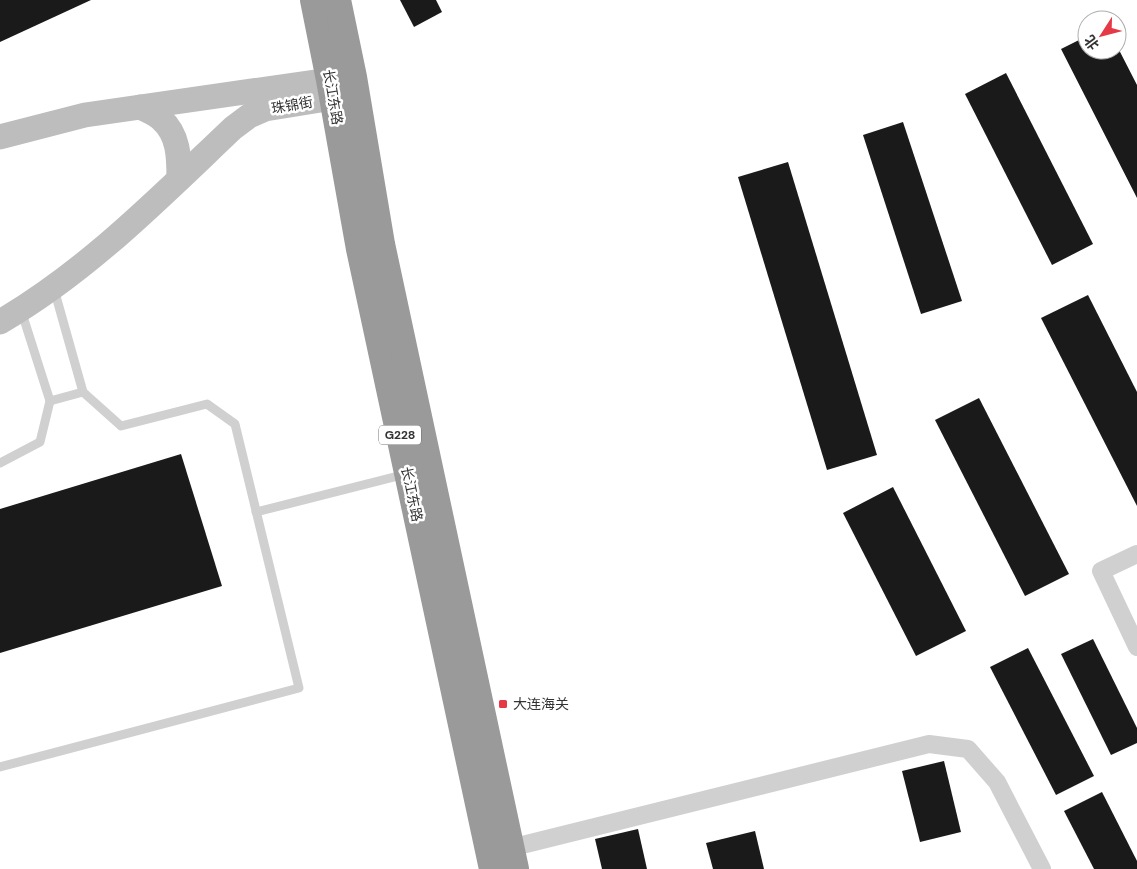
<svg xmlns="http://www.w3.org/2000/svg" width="1137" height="869" font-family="'DM Sans','Noto Sans SC',sans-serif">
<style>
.building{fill:#1a1a1a}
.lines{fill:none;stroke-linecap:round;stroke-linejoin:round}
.lane{stroke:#d0d0d0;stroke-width:9}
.street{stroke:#d0d0d0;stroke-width:18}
.secondary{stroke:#bdbdbd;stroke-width:25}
.highway{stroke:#9a9a9a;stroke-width:28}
.poi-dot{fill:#e63946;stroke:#fff;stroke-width:2}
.labels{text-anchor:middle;stroke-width:5;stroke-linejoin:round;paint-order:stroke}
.shield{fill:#fff;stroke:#707070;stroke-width:1}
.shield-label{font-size:12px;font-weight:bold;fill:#333}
.street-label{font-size:14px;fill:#333;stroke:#fff}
.poi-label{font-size:14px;fill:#333;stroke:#fff;text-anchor:start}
</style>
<rect width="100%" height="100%" fill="#fff"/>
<g class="building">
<polygon points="0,0 91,0 0,42"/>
<polygon points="400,0 436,0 442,12 414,27"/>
<polygon points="1087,36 1087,50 1117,50 1117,46 1137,85 1137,198 1061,49"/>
<polygon points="1006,73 1093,244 1052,265 965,94"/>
<polygon points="903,122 962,301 921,314 863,135"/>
<polygon points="788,162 877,455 827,470 738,177"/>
<polygon points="1088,295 1137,392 1137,506 1041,318"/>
<polygon points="979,398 1069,574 1025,596 935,420"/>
<polygon points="181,454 222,586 0,653 0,509"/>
<polygon points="893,487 966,631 916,656 843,513"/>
<polygon points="1093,639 1137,728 1137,743 1111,755 1061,654"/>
<polygon points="1028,648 1094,776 1056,795 990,667"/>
<polygon points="944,761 961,832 920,842 902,771"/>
<polygon points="1102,792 1137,861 1137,869 1094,869 1064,811"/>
<polygon points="638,829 647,869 602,869 595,839"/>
<polygon points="755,831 764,869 713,869 706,843"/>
</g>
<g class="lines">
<g class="lane">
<polyline points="54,289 83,392"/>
<polyline points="0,463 40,442 50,401 21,310"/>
<polyline points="256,512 406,474"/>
<polyline points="0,767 299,688 235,424 207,404 121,426 83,392 50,401"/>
</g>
<g class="street">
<polyline points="1137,554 1101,571 1137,647"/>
<polyline points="510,848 929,744 968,749 997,782 1042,869"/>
</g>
<g class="secondary">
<path d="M 140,107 C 146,110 156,114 161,119 C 179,135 179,157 179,179"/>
<polyline points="0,137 85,115 350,77"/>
<path d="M 0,322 C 89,270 159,198 233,128 L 249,116 L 265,109 L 333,98 L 346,84"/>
</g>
<g class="highway">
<polyline points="314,0 330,80 360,249 493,869"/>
<polyline points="337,0 353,77 381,244 515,869"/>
</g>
</g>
<rect class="poi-dot" x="498" y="699" width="10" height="10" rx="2.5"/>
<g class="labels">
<rect class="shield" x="379" y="425.5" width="42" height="19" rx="4"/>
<g class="shield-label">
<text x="400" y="439">G228</text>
</g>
<g class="street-label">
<text transform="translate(333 97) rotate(80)" y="5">长江东路</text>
<text transform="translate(292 105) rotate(-10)" y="5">珠锦街</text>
<text transform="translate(412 494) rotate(78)" y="5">长江东路</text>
</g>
<g class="poi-label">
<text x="513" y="709">大连海关</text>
</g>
</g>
<g transform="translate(1102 35) rotate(234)"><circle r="24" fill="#ffffff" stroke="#adadad"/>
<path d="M0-4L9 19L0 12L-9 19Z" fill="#e63946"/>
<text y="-8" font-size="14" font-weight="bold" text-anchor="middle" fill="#333333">北</text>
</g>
</svg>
